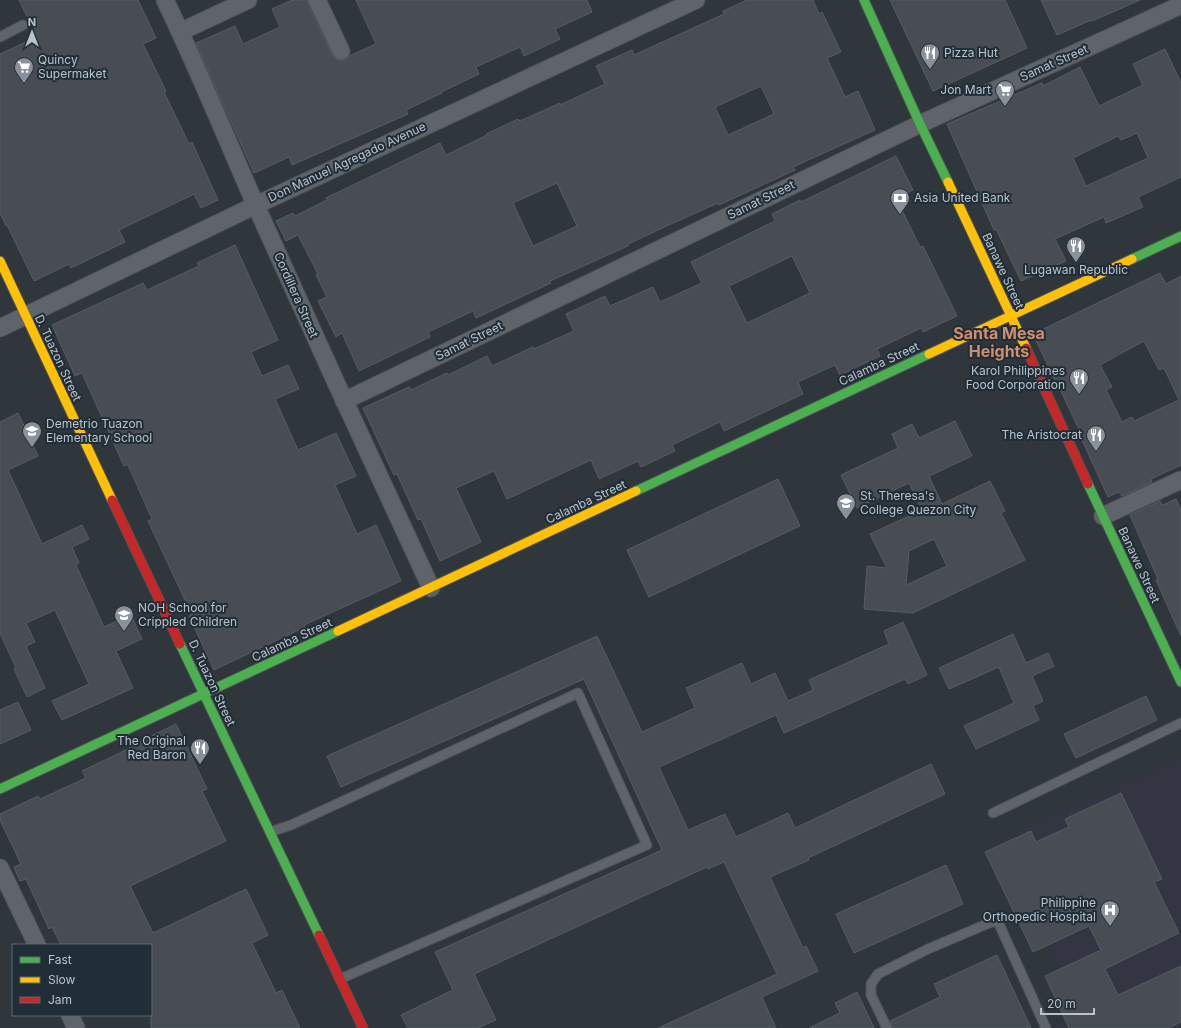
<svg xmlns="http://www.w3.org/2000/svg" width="1181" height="1028" font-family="Inter,sans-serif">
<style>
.medical{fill:#343542}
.building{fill:#474d52;stroke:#575e63;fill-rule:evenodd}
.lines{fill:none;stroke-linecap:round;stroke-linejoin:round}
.lane-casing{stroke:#4d5257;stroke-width:11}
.street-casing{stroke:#4d5257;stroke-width:19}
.fast-casing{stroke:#4d5257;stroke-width:11}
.slow-casing{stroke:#4d5257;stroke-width:11}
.jam-casing{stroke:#4d5257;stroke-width:11}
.lane{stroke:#5f646a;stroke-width:9}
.street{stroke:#5f646a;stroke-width:17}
.fast{stroke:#4caf50;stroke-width:9}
.slow{stroke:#ffc107;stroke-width:9}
.jam{stroke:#c62828;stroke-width:9}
.labels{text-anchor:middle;stroke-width:4;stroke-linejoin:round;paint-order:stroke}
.poi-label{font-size:12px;fill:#bac3cc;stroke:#212d37;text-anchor:start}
.street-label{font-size:12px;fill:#bac3cc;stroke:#212d37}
.district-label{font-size:16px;font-weight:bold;fill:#d18e6f;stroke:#212d37}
</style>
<rect width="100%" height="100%" fill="#2f363c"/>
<polygon class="medical" points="1181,759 1181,1028 1052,1028 1080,1014 1000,840"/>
<g class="building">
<polygon points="19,0 138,0 156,38 143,44 166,91 164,92 189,144 192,142 218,200 201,208 194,194 119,230 125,242 71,268 69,264 34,281 7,225 6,226 0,213 0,54 37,37"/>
<polygon points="292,0 307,0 308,4 332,55 336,59 341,61 346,60 349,56 376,44 356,0 587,0 592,12 555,29 560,39 524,56 520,47 476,67 479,74 441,92 442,93 406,110 408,114 292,165 289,157 254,173 196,43 235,26 243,44 280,27 272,9"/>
<path d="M 747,0 L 813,0 L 819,14 L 822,12 L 841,52 L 827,58 L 845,97 L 858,91 L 875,130 L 793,167 L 795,170 L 719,205 L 718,203 L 673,223 L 628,244 L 628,246 L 550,281 L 551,283 L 476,318 L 473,311 L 428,332 L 430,337 L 359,371 L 342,333 L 336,337 L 318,301 L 327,297 L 316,275 L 318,274 L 298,235 L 286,241 L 276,221 L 293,213 L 295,216 L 327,200 L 326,198 L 440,143 L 446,155 L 487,135 L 486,134 L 518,119 L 520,121 L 560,103 L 560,105 L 605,84 L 596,66 L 632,50 L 634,55 L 724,14 L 723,11 ZM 761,86 L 774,114 L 728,135 L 715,107 ZM 557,183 L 577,226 L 533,246 L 513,203 Z"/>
<polygon points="890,0 1005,0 1027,48 933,91"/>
<polygon points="1041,0 1140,0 1092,21 1091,20 1057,35"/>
<path d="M 1165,49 L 1181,83 L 1181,177 L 1138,197 L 1143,207 L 1106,223 L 1104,217 L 1055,239 L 1066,261 L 1021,281 L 996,229 L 994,230 L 947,124 L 1042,83 L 1043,86 L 1080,67 L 1099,106 L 1143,85 L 1133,64 ZM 1137,133 L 1148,158 L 1086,186 L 1073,158 L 1118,136 L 1121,140 Z"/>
<path d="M 896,156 L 913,190 L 896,198 L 920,247 L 923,246 L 957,316 L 923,332 L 921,328 L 877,349 L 880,356 L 840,375 L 835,365 L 798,382 L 803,394 L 724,431 L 720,422 L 672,445 L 675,451 L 641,467 L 638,461 L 599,479 L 591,460 L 507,499 L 494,471 L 456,488 L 481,542 L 440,561 L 421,519 L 418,520 L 397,474 L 394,475 L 363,408 L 409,387 L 411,390 L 447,373 L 448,375 L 487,356 L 492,366 L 533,347 L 534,349 L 574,331 L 566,314 L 605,296 L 610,306 L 653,287 L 660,302 L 702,283 L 691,262 L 775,221 L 772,214 L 800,200 L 801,202 ZM 792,256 L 810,293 L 747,323 L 729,286 Z"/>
<polygon points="235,245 278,340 251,352 262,376 288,365 299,389 275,399 298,450 336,433 356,476 335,485 357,534 376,525 401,581 304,625 305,627 214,670 189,616 192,615 148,521 152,519 128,465 124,466 82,373 75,376 52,325 143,283 147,290 199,266 197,263"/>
<path d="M 1160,273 L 1166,284 L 1181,276 L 1181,465 L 1151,479 L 1152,482 L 1122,496 L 1119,492 L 1108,497 L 1082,440 L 1084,440 L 1059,387 L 1058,387 L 1033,334 ZM 1144,341 L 1159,370 L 1164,368 L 1179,400 L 1134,421 L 1132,417 L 1122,422 L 1106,390 L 1112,387 L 1100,365 Z"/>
<polygon points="18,413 38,456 8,470 42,544 82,525 89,539 72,547 79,563 76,565 104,627 131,615 142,639 116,651 133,688 62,720 52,701 89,684 55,610 26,623 35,642 26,646 45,688 27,697 14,669 16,668 0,633 0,422"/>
<path d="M 955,421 L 972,456 L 929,476 L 942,504 L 990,481 L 1005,511 L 1001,513 L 1025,560 L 913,613 L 864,609 L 867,566 L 887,568 L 870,534 L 922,510 L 909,483 L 857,508 L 841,475 L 898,448 L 892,434 L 912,424 L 919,438 ZM 934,539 L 947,566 L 906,585 L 909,551 Z"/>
<polygon points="778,479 800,526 649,597 627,550"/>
<polygon points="1176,499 1181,510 1181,636 1156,580 1158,579 1130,515 1160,501 1162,505"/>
<polygon points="903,622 927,675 908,684 905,679 784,733 776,715 659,767 688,830 725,814 736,837 788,813 795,828 931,764 945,794 808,858 809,860 770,877 803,948 806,946 818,971 762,997 776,1028 658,1028 777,974 724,862 708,869 707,867 474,974 496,1020 478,1028 408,1028 401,1015 453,990 435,952 662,850 584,679 341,787 327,756 597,636 642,732 695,708 686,688 742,663 751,684 775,673 788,701 813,690 809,680 889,644 884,631"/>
<polygon points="1013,634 1026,663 1048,653 1054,666 1032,676 1043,701 1033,706 1039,720 976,749 964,726 1014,703 999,667 949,689 939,668"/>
<polygon points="1146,696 1157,720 1076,758 1064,734"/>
<polygon points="18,702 31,730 0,744 0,710"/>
<polygon points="176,724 207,789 202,791 226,841 130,886 153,933 246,889 268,935 252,943 276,993 282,990 300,1028 151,1028 151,945 61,945 52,927 49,929 26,879 20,881 14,867 21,864 0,820 0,814 38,796 40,799 86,778 82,771 130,748 129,747"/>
<polygon points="1121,793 1162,879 1154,882 1179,933 1105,969 1118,995 1181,966 1181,1022 1168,1028 1069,1028 1045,976 1101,950 1089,926 1033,952 985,852 1031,831 1036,842 1069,827 1065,819"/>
<polygon points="946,865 963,904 854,953 836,914"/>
<polygon points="997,955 1031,1028 893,1028 890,1021 940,997 934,984"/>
<polygon points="857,992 874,1028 809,1028 840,1013 835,1003"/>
</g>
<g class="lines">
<g class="lane-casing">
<g id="lane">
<polyline points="0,37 23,25"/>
<polyline points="993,813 1181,723"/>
<polyline points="270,832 291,825 578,693 647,845 340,979"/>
<polyline points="887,1028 871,995 871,984 878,974 928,949 994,921 999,924 1046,1028"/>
</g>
</g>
<g class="street-casing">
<g id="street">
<path d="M 165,0 C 198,68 226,138 257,208 C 314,335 372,462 431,588"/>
<polyline points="317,0 341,51"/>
<polyline points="180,32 248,0"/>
<polyline points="0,328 256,205 696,0"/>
<polyline points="344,401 920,124 1181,5"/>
<polyline points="1103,516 1181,480"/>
<polyline points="0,868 37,945"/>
<polyline points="70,1015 76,1028"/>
</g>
</g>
<g class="fast-casing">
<g id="fast">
<polyline points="864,0 920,124 948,182"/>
<polyline points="1132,259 1181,236"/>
<polyline points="1088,484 1181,682"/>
<polyline points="636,491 929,354"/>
<polyline points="180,644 319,935"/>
<polyline points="0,789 338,631"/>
</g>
</g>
<g class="slow-casing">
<g id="slow">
<polyline points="948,182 1026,348"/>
<polyline points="0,261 112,500"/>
<polyline points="929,354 1132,259"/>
<polyline points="338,631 636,491"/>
</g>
</g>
<g class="jam-casing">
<g id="jam">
<polyline points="1026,348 1088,484"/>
<polyline points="112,500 180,644"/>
<polyline points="319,935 363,1028"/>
</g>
</g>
<use href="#lane" class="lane"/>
<use href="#street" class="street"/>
<use href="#fast" class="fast"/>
<use href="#slow" class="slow"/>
<use href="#jam" class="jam"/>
</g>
<defs>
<g id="restaurant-pin" transform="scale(1)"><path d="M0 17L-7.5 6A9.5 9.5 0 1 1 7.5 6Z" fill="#89929a" stroke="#212d37"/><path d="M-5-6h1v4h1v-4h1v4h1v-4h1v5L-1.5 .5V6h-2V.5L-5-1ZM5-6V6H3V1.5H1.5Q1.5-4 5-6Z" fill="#fff"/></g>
<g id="supermarket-pin" transform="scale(1)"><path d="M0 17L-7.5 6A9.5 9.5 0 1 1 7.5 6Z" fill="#89929a" stroke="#212d37"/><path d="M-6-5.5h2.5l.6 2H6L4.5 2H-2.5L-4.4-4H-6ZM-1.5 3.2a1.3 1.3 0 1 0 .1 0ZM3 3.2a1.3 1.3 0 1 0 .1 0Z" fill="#fff"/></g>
<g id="bank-pin" transform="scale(1)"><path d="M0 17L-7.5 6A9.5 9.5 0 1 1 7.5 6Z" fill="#89929a" stroke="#212d37"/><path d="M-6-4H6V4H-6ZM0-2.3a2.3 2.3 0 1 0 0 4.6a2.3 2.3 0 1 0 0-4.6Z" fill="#fff"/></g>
<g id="school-pin" transform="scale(1)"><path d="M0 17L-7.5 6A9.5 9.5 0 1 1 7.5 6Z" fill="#89929a" stroke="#212d37"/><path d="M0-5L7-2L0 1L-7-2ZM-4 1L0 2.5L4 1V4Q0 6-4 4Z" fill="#fff"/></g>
<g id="hospital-pin" transform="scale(1)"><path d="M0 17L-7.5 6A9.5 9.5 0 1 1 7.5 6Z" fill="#89929a" stroke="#212d37"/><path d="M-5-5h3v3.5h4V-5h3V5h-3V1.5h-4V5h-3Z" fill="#fff"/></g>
</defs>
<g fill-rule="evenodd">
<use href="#restaurant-pin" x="930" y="53"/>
<use href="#supermarket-pin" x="24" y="67"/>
<use href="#supermarket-pin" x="1005" y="90"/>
<use href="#bank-pin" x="900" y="198"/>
<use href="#restaurant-pin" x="1076" y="246"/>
<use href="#restaurant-pin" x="1079" y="378"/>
<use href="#school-pin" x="32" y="431"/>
<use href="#restaurant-pin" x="1096" y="435"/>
<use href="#school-pin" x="846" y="503"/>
<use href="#school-pin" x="124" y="615"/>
<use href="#restaurant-pin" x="200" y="748"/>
<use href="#hospital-pin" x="1110" y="910"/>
</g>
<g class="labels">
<g class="poi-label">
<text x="944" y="57">Pizza Hut</text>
<text x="38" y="64">Quincy<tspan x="38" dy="14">Supermaket</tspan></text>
<text x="991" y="94" text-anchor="end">Jon Mart</text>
<text x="914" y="202">Asia United Bank</text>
<text x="1076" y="274" text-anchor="middle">Lugawan Republic</text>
<text x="1065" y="375" text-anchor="end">Karol Philippines<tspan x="1065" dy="14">Food Corporation</tspan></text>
<text x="46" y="428">Demetrio Tuazon<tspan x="46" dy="14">Elementary School</tspan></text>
<text x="1082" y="439" text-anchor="end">The Aristocrat</text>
<text x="860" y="500">St. Theresa's<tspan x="860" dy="14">College Quezon City</tspan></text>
<text x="138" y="612">NOH School for<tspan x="138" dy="14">Crippled Children</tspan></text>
<text x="186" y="745" text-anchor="end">The Original<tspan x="186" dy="14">Red Baron</tspan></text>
<text x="1096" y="907" text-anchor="end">Philippine<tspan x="1096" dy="14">Orthopedic Hospital</tspan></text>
</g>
<g class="street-label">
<text transform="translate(1054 63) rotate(-24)" y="4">Samat Street</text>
<text transform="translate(347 162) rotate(-25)" y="4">Don Manuel Agregado Avenue</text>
<text transform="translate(761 200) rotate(-26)" y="4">Samat Street</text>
<text transform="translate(1003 271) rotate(65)" y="4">Banawe Street</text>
<text transform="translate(296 295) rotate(66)" y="4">Cordillera Street</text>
<text transform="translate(469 341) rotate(-26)" y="4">Samat Street</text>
<text transform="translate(58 358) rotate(65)" y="4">D. Tuazon Street</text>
<text transform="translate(879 364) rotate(-25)" y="4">Calamba Street</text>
<text transform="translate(586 502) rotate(-25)" y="4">Calamba Street</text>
<text transform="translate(1139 565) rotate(65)" y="4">Banawe Street</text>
<text transform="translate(292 640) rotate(-25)" y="4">Calamba Street</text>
<text transform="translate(212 683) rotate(65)" y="4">D. Tuazon Street</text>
</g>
<g class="district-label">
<text x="999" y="339">Santa Mesa<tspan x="999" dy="18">Heights</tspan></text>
</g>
</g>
<rect x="12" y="944" width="140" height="72" fill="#212d37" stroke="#5e6973"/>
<rect x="20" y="957" width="20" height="6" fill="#4caf50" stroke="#5e6973"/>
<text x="48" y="964" font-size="12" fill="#bac3cc">Fast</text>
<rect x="20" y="977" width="20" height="6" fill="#ffc107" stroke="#5e6973"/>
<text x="48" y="984" font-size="12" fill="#bac3cc">Slow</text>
<rect x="20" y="997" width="20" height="6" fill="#c62828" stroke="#5e6973"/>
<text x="48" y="1004" font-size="12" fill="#bac3cc">Jam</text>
<g transform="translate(32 32)" stroke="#212d37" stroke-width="3" paint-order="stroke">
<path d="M0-3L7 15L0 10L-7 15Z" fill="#bac3cc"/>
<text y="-6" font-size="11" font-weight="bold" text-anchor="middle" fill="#bac3cc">N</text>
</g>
<path d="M1041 1008v6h53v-6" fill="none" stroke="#bac3cc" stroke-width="2"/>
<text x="1047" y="1008" font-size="12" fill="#bac3cc" stroke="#212d37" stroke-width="3" paint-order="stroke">20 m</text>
</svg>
